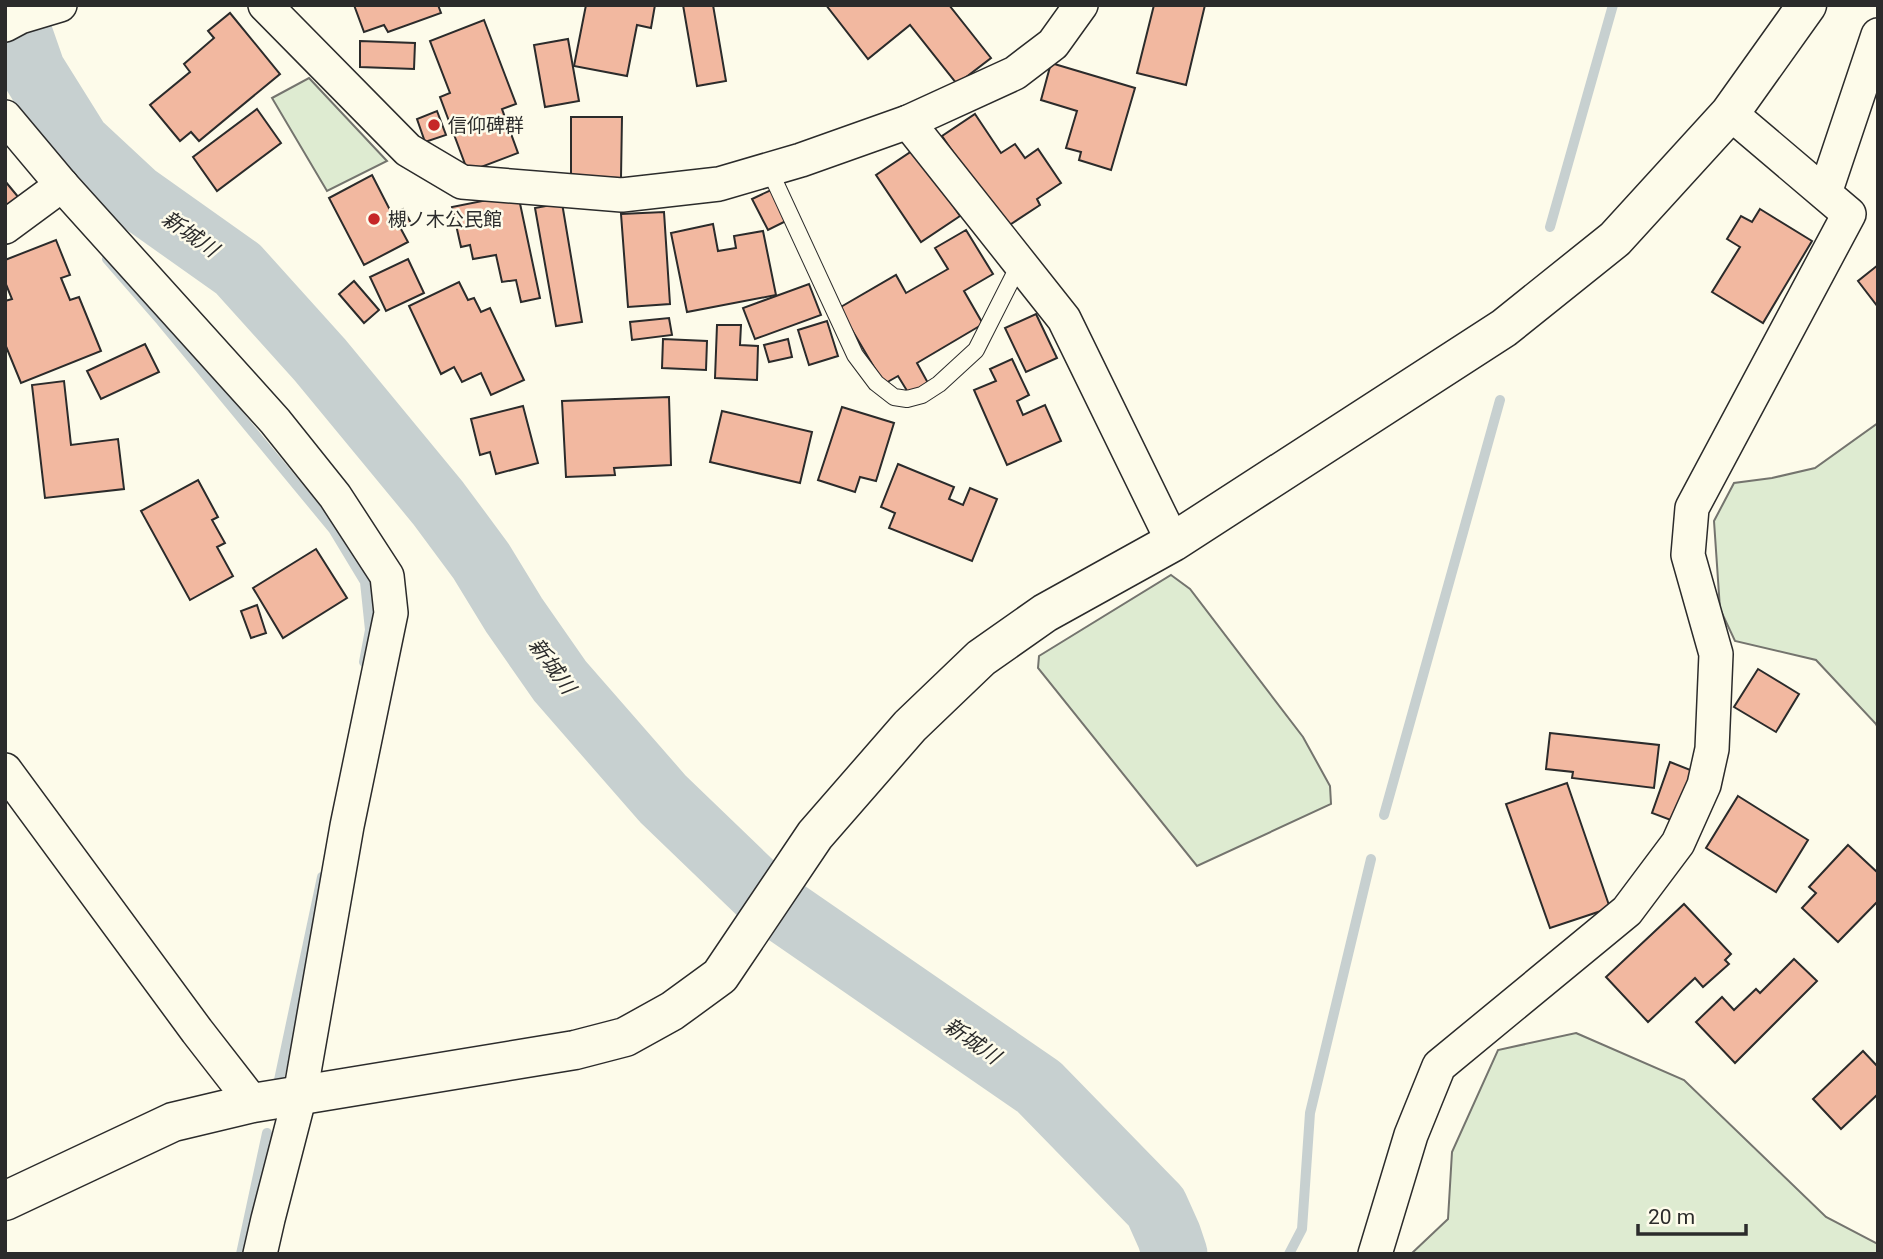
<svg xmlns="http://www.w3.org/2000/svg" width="1883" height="1259" font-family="Roboto,'Noto Sans JP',sans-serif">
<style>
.green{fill:#deebd1;stroke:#74746e;stroke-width:2}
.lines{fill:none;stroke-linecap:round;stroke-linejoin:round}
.stream{stroke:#c7d0d0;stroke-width:10}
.river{stroke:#c7d0d0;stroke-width:65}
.building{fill:#f2b8a0;stroke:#2b2b2b;stroke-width:2}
.service-casing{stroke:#2b2b2b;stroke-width:18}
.minor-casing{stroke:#2b2b2b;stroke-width:36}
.tertiary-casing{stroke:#2b2b2b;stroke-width:41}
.service{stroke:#fdfbea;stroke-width:16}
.minor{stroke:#fdfbea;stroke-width:33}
.tertiary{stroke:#fdfbea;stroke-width:38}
.poi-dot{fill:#c62828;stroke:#fdfbea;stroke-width:2.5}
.labels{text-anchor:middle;stroke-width:5;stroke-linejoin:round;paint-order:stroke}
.poi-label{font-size:19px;fill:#2b2b2b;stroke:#fdfbea;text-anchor:start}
.water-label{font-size:21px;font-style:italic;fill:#2b2b2b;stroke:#fdfbea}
</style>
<rect width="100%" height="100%" fill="#fdfbea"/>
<g class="green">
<polygon points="309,78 387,161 327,191 272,98"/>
<polygon points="1878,423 1878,728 1876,724 1816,660 1735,641 1720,609 1714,521 1734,483 1772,478 1815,468"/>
<polygon points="1171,575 1190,589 1303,737 1330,786 1331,804 1197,866 1038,668 1039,656"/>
<polygon points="1576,1033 1684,1080 1826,1217 1878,1244 1878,1254 1411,1254 1448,1219 1452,1152 1498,1050"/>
</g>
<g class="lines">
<g class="stream">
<polyline points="1550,227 1613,5"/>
<polyline points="107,259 161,321 333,529 365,582 370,630 364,662"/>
<polyline points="1384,815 1500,400"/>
<polyline points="279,1080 322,877"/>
<polyline points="241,1254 267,1133"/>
<polyline points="1289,1254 1302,1229 1310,1113 1371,859"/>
</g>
<polyline class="river" points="10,5 33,71 78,143 135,196 238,269 320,360 438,503 481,561 514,615 560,681 663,799 768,900 1039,1087 1156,1207 1169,1236 1175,1254"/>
</g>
<g class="building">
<polygon points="354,5 438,5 441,13 388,32 384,25 364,32"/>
<polygon points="586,5 655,5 651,28 637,25 627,76 574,66"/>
<polygon points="683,5 713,5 726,81 697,86"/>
<polygon points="826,5 949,5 991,58 957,84 910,25 868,59"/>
<polygon points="1154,5 1205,5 1186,85 1137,73"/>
<polygon points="230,13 280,74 199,141 191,132 180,141 150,105 190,72 184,64 214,38 208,31"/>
<polygon points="484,20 516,104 502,109 518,153 468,172 440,97 450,93 430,41"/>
<polygon points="568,39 579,101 545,107 534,45"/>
<polygon points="360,41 415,43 414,69 360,67"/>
<polygon points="1051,63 1135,88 1111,170 1079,160 1081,152 1066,148 1077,111 1041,100"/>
<polygon points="257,109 281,143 217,191 193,157"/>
<polygon points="437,111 446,135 425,142 417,119"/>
<polygon points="975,114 1001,153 1015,144 1025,158 1038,149 1061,183 1037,199 1040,205 1005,228 942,136"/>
<polygon points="571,117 622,117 621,178 571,177"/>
<polygon points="915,149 960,216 921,242 876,175"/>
<polygon points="372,175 392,214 403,209 411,223 401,229 408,242 364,265 329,198"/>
<polygon points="5,181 19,198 5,210"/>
<polygon points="771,190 786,221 768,230 752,199"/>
<polygon points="518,194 540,298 521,302 516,280 502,282 496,255 473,259 470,245 461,247 452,207"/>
<polygon points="562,203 582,322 556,326 535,208"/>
<polygon points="1760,209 1812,241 1763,323 1712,292 1740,247 1727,239 1741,216 1752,222"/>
<polygon points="664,212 670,304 628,307 621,214"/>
<polygon points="713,224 718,251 736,248 734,236 763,231 776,295 687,312 671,233"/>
<polygon points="966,230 993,274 964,291 983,324 917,363 928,383 909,394 898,376 884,384 839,308 896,275 906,293 948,269 935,248"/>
<polygon points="56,240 70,275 61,278 70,300 79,297 101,351 21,383 5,344 5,301 12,299 5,282 5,260"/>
<polygon points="408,259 424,293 386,311 370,277"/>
<polygon points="1878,265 1878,307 1858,281"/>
<polygon points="354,281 379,310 364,323 339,294"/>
<polygon points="459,282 468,300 474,298 481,312 490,308 524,380 491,395 481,373 462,382 454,367 441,374 409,306"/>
<polygon points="809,284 821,315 755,339 743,308"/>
<polygon points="1036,314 1057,358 1026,372 1005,328"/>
<polygon points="669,318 672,335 632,340 630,322"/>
<polygon points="827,321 838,356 809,365 798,330"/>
<polygon points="717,325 741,325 740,345 758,346 757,380 715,378"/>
<polygon points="663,339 707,341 706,370 662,368"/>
<polygon points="788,339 792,357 769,362 764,345"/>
<polygon points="145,344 159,372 101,399 87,371"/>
<polygon points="1012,359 1029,395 1017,401 1023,415 1045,405 1061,441 1007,465 974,390 996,381 990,369"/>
<polygon points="64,381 71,445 118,439 124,489 45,498 32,385"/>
<polygon points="669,397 671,465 614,468 615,475 566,477 562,401"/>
<polygon points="523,406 538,463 496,474 490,452 480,455 471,419"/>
<polygon points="842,407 894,423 876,481 860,477 855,492 818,480"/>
<polygon points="722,411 812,432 800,483 710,462"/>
<polygon points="898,464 954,487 949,499 963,505 970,488 997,499 972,561 889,528 895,513 881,507"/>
<polygon points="198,480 218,517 212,520 225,543 217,547 233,576 190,600 141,511"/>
<polygon points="316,549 347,598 283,638 253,588"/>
<polygon points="257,605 266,633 251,638 241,611"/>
<polygon points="1758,669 1799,694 1776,732 1734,707"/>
<polygon points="1550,733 1659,745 1654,788 1572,778 1573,772 1546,769"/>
<polygon points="1670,762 1693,771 1676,822 1652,813"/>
<polygon points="1567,783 1610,908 1550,928 1506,804"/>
<polygon points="1738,796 1808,840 1776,892 1706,848"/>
<polygon points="1848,845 1878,873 1878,901 1838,942 1802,908 1816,893 1809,887"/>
<polygon points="1684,904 1731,954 1725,960 1729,964 1703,987 1695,978 1648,1022 1606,977"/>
<polygon points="1794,959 1817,981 1735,1063 1696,1022 1722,997 1734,1010 1756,989 1760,993"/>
<polygon points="1863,1051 1878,1067 1878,1094 1841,1129 1813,1099"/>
</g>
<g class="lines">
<g class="service-casing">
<polyline id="service" points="769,169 855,355 876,383 894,397 907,399 922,395 939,384 976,350 1020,263"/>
</g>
<g class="minor-casing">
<g id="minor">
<polyline points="265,5 408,150 462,182 622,195 719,184 801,160 908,122 1015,73 1053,44 1081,5"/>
<polyline points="5,25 20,17 60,5"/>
<polyline points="5,117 62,185 275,421 335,496 387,576 391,613 347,826 300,1095 268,1219 260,1254"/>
<polyline points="908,122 1064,319 1173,542"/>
<polyline points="1825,193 1878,35"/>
<polyline points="5,227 62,185"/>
<polyline points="5,770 197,1031 253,1103"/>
<polyline points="1375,1254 1411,1135 1439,1066 1627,911 1678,843 1704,785 1712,749 1716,654 1688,555 1692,508 1849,214 1730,113"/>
</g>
</g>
<g class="tertiary-casing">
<polyline id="tertiary" points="5,1201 173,1122 253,1103 575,1050 625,1037 672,1011 720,976 815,835 910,726 981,658 1045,613 1173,542 1504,328 1615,239 1730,113 1807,5"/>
</g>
<use href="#service" class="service"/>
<use href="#minor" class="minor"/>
<use href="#tertiary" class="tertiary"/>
</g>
<g class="poi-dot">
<circle cx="434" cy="125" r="7"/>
<circle cx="374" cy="219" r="7"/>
</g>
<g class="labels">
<g class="poi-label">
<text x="448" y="132">信仰碑群</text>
<text x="388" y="226">槻ノ木公民館</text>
</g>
<g class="water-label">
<text transform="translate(190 234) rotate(35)" y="7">新城川</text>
<text transform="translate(552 666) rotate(54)" y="7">新城川</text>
<text transform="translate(972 1041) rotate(35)" y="7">新城川</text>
</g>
</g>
<rect width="1883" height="1259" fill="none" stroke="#2b2b2b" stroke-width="14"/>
<path d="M1638 1224v10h108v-10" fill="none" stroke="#2b2b2b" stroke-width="3.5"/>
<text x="1648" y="1224" font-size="21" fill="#2b2b2b" stroke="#fdfbea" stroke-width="5" paint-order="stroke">20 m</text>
</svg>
